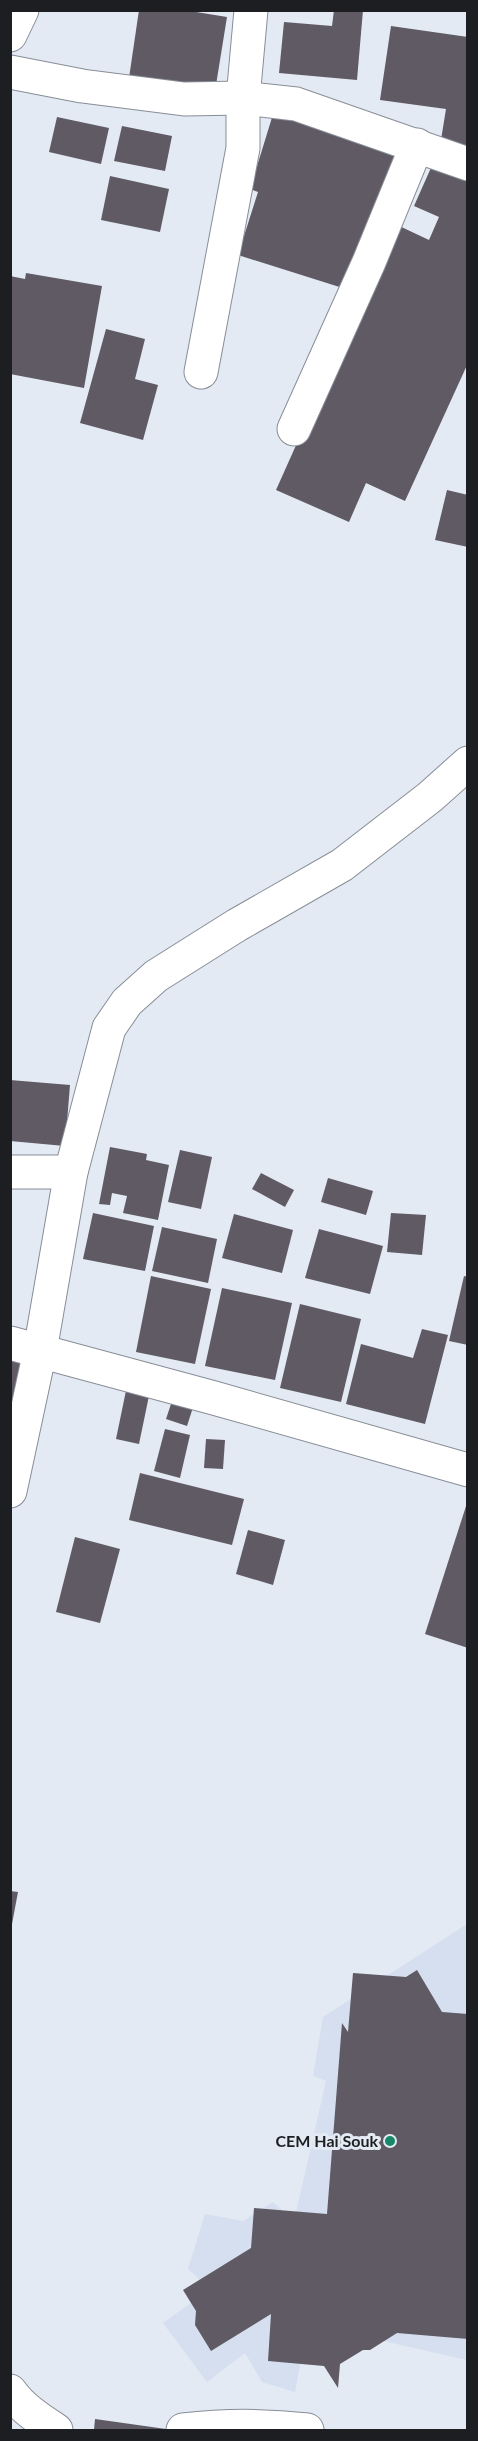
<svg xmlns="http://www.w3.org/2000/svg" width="478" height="2441" font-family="Lato,sans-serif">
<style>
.built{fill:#d5dff0}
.building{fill:#5f5a63}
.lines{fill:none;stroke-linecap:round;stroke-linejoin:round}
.minor-casing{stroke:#888e97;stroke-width:35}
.minor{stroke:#fff;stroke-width:33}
.poi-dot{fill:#168868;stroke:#e3eaf4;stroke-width:2}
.labels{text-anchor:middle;stroke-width:6;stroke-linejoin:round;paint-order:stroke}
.poi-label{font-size:16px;font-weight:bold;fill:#1c1e22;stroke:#e3eaf4;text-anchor:end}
</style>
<rect width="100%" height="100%" fill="#e3eaf4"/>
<polygon class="built" points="467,1924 467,2360 308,2324 295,2392 262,2382 245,2353 207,2382 163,2323 210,2289 188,2269 205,2214 243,2221 273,2202 294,2221 326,2081 313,2076 323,2017"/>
<g class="building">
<polygon points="139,10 184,10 227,17 215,91 129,78"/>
<polygon points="334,10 363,10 357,80 279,73 284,22 332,26"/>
<polygon points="391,26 468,37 468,150 440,146 446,109 380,100"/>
<polygon points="274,111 406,151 349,290 238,255 258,192 250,189"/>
<polygon points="57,117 109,128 101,164 49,152"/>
<polygon points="122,126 172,136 165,171 114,161"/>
<polygon points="434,161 468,176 468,363 405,501 366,483 349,522 276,490 395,224 429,240 439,217 414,206"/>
<polygon points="110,176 169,189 160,232 101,220"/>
<polygon points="26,273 102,286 84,388 10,374 10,276 25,279"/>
<polygon points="106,329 145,339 135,379 158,385 143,440 80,423"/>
<polygon points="447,490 468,495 468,547 435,540"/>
<polygon points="10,1080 70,1085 65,1146 10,1141"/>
<polygon points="110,1147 147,1154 146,1160 169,1165 158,1220 123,1213 127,1196 112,1193 110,1205 99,1204"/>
<polygon points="180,1150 212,1157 201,1209 168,1202"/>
<polygon points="261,1173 294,1190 285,1207 252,1189"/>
<polygon points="328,1178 373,1191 366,1215 321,1202"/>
<polygon points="93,1213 154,1226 145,1271 83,1259"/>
<polygon points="391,1213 426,1215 422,1255 387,1252"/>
<polygon points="234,1214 293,1230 282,1273 222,1258"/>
<polygon points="162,1227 217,1239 208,1283 152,1271"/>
<polygon points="319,1229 383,1246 370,1294 305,1278"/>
<polygon points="151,1276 211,1289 195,1364 136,1352"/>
<polygon points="464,1276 468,1277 468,1345 449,1341"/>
<polygon points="222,1288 292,1303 275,1380 205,1366"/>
<polygon points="300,1304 361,1319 341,1402 280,1388"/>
<polygon points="422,1329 448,1335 425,1424 346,1404 361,1344 413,1358"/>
<polygon points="10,1347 32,1352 10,1459"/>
<polygon points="128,1381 151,1386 139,1444 116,1439"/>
<polygon points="175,1392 196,1398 187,1426 166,1419"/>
<polygon points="165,1429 190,1435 180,1478 154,1471"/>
<polygon points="206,1439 225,1440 223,1469 204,1468"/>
<polygon points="140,1473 244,1499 232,1545 129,1520"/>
<polygon points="467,1503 468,1503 468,1648 425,1634"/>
<polygon points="248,1530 285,1540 273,1585 236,1574"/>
<polygon points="75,1537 120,1549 100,1623 56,1612"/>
<polygon points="10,1891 18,1892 12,1924 10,1924"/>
<polygon points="417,1970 442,2012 468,2014 468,2339 397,2333 370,2350 363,2350 340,2364 338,2388 324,2366 268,2361 271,2314 211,2351 195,2325 196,2311 183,2290 251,2248 254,2208 327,2214 342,2023 348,2032 353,1973 406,1977"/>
<polygon points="95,2419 166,2429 166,2430 94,2430"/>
</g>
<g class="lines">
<g class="minor-casing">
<g id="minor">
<polyline points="10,35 22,10"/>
<polyline points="10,72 82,86 184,99 243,98 296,104 468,164"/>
<polyline points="201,372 243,148 243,98 251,10"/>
<polyline points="294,429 369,262 417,145"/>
<polyline points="10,1172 71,1172"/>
<polyline points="10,1343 214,1398 468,1470"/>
<polyline points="10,1491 40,1351 71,1172 109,1028 127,1002 156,976 237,925 342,865 430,797 468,763"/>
<path d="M 10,2391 C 22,2408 39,2419 56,2430"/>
<path d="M 183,2430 C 225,2425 265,2425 307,2430"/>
</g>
</g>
<use href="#minor" class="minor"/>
</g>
<circle class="poi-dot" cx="390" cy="2141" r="6"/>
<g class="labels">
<g class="poi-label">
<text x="378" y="2147">CEM Hai Souk</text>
</g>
</g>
<rect width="478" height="2441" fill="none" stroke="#1c1e22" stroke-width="24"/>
</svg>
